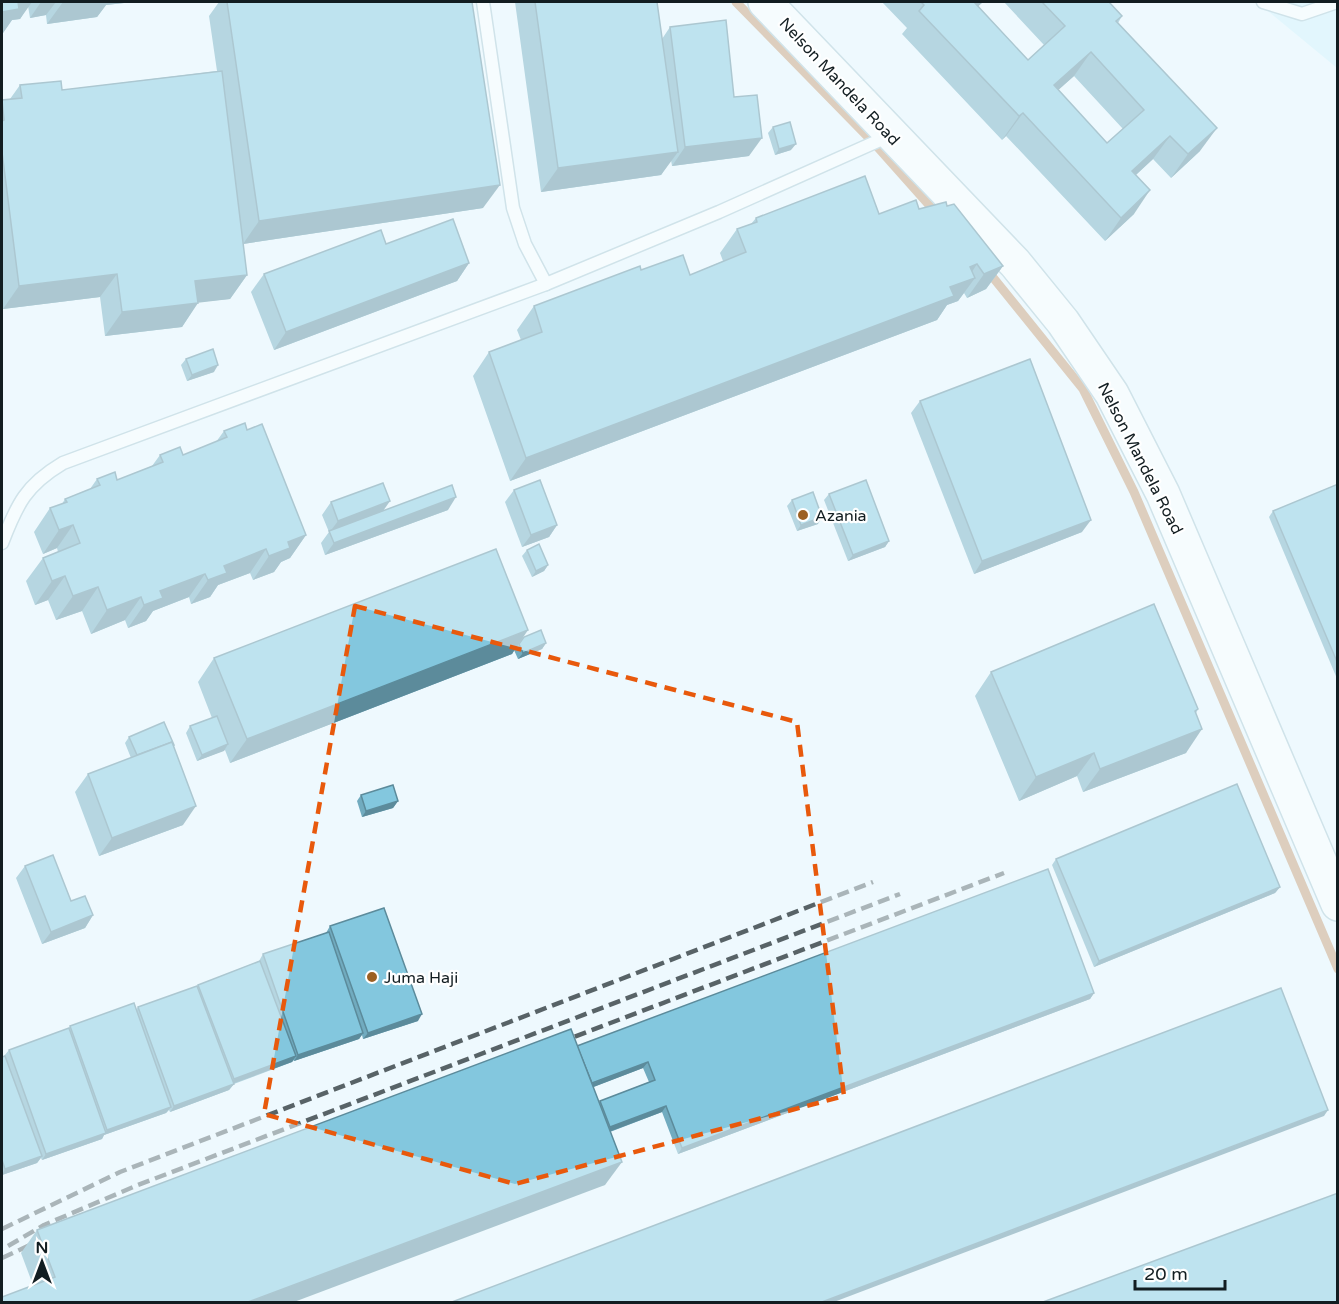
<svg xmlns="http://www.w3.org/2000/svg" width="1339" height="1304" font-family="'Varela Round',sans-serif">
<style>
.built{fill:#d3f2fd}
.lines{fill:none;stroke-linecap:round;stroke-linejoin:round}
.stream{stroke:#c79a72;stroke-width:9}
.service-casing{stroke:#abc8d2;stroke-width:15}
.secondary-casing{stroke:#abc8d2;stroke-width:36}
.service{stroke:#fff;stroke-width:12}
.secondary{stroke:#fff;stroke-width:33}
.rail{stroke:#586367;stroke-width:4.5;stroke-dasharray:12 6;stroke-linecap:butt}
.wall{fill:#71abbf;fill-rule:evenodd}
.shaded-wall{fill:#5c8b9b}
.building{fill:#83c7de;stroke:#5c8b9b;stroke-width:1.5;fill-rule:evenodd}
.marked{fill:none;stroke:#e8590c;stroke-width:4.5;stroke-dasharray:12 8;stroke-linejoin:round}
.poi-dot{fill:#9c6022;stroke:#fff;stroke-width:2}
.labels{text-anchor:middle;stroke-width:4.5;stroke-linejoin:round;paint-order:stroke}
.street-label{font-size:16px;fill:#121d21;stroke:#fff}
.poi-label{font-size:16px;fill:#121d21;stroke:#fff;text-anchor:start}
</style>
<rect width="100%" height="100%" fill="#eef9fe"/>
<polygon class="built" points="1257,2 1337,2 1337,68"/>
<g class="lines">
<g class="stream">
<polyline points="736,2 874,143 938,215"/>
<polyline points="987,270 1083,389 1134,492 1338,969"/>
</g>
<g class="service-casing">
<g id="service">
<polyline points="483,2 513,208 525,244 546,284"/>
<polyline points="1263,2 1302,14 1337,2"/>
<path d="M 2,543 C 17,504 26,485 63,463 L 546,284 L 719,212 L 889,136"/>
</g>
</g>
<g class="secondary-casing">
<polyline id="secondary" points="765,2 1015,263 1063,322 1112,394 1163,494 1338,904"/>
</g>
<use href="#service" class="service"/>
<use href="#secondary" class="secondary"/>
<g class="rail">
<polyline points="558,1043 1004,873"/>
<polyline points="2,1229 120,1172 873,882"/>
<polyline points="8,1246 44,1225 138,1185 900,894"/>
<polyline points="2,1258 43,1239"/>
</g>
</g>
<g class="wall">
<polygon points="2,2 133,2 106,5 97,17 47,24 46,15 30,18 28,6 20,19 12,20 3,33"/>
<polygon points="219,2 472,2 483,208 243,244 247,275 230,299 198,302 182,327 105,336 100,297 3,309 2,300 2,101 10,99 20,85 62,90 217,71 209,16"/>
<polygon points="515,2 657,2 662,39 670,27 734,97 749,156 672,166 671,160 661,175 541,192"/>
<path d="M 882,2 L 983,2 L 978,6 L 1028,60 L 1044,45 L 1004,2 L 1109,2 L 1122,16 L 1118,23 L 1200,151 L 1171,178 L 1153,159 L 1136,175 L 1134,214 L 1105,241 L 1006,136 L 1002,140 L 902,34 L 907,28 ZM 1074,76 L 1123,129 L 1107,143 L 1058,90 Z"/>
<polygon points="773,127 791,150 775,155 768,133"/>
<polygon points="947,206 1003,266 986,289 967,298 964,293 958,301 947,305 937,320 510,481 473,376 489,352 521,340 517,330 534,306 641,270 690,275 723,261 720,253 737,229 751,224 756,218 879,214"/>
<polygon points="386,244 469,263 457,281 274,350 251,292 264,274"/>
<polygon points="186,359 214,372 187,381 181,365"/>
<polygon points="920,401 1082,532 974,574 911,413"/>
<polygon points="247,430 306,535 290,558 281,562 274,572 253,580 250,573 218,585 210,597 191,604 189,597 153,611 146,621 128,628 125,620 91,634 82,611 56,620 48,600 35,605 26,581 43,558 58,552 57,548 43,554 34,532 50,508 62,504 65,499 90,489 97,479 117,480 152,466 160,455 183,455 216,442 224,431"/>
<polygon points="1338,484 1338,681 1269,517 1273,511"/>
<polygon points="514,490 557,525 549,537 522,547 505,502"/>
<polygon points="829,494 889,541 885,547 848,561 824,500"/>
<polygon points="792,500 818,524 797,531 787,506"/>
<polygon points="331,502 384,510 448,510 325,555 321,543 329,532 322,515"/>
<polygon points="527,550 548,565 544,571 532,577 522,556"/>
<polygon points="524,637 546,643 542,649 518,659 514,650 512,654 230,763 225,750 197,761 186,733 190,726 212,718 198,682 214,658"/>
<polygon points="991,672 1198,709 1196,713 1186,753 1083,792 1077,776 1019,801 975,696"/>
<polygon points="129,737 173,746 183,825 99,856 75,792 88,774 131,758 125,743"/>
<polygon points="361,795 398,801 393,808 362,817 357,801"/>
<polygon points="1056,859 1280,887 1275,893 1094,967 1052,865"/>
<polygon points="25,866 71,901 93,915 85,928 42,944 16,878"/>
<polygon points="330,926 418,1021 363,1039 362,1035 359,1039 294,1061 294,1060 292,1062 234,1084 229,1090 170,1112 169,1110 166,1113 104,1135 102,1139 42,1160 41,1158 37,1163 2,1175 2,1057 4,1056 9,1050 69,1028 70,1026 136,1010 138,1007 197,986 198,985 259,961 263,954 326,933"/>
<path d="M 1094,993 L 1090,999 L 678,1154 L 662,1112 L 610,1132 L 605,1185 L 33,1285 L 21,1253 L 37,1230 L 577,1046 ZM 643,1068 L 649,1082 L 600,1101 L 599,1102 L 593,1087 Z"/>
</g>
<g class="shaded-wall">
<polygon points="15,2 32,2 20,19 12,20 3,33 2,33 2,12"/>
<polygon points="41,2 56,2 46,15 30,18"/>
<polygon points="63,2 133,2 106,5 97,17 47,24"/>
<polygon points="974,2 983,2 957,25"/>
<polygon points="1091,52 1074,76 1037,109 1054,85"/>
<polygon points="1023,113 1006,136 1002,140 1019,116"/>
<polygon points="1217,128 1200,151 1171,178 1188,154"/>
<polygon points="1170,136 1153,159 1115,194 1132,171"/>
<polygon points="762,138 749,156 672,166 685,147"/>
<polygon points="796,144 791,150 775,155 779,149"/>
<polygon points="678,152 661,175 541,192 558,168"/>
<polygon points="500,185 483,208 243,244 259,221"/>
<polygon points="1150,190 1134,214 1105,241 1121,218"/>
<polygon points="469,263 457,281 274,350 286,332"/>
<polygon points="977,264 966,281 975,278 958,301 947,305 937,320 510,481 526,458 950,287 970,267"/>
<polygon points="1003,266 986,289 967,298 984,274"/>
<polygon points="117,274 100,297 3,309 19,286"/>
<polygon points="247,275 230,299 179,305 195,281"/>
<polygon points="198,303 182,327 105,336 122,312"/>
<polygon points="218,365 214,372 187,381 192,375"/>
<polygon points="456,497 448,510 325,555 334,543"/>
<polygon points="390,501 381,514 329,533 338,521"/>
<polygon points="822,517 818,524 797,531 801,525"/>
<polygon points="1091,520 1082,532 974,574 982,561"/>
<polygon points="73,525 57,548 43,554 59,530"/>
<polygon points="557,525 549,537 522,547 531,535"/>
<polygon points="306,535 290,558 281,562 274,572 253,580 269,556 288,542"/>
<polygon points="889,541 885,547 848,561 853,555"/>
<polygon points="266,549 250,573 218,585 210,597 191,604 208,580 224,566"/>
<polygon points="548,565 544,571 532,577 536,571"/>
<polygon points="205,574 189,597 153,611 146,621 128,628 144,605 160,591"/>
<polygon points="65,576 48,600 35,605 52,581"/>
<polygon points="98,587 82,611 56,620 73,596"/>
<polygon points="141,597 125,620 91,634 107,610"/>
<polygon points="528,630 512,654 230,763 247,739"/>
<polygon points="546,643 542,649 518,659 523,653"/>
<polygon points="1202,729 1186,753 1083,792 1100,769"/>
<polygon points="228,744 224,751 197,761 202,755"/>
<polygon points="1094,753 1077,776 1019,801 1036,777"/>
<polygon points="398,801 393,808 362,817 366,811"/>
<polygon points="196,806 183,825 99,856 112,838"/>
<polygon points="1280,887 1275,893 1094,967 1099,961"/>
<polygon points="93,915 85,928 42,944 51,932"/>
<polygon points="1094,993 1090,999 678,1154 682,1148"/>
<polygon points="422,1014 418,1021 363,1039 368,1033"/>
<polygon points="363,1033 359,1039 294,1061 298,1055"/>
<polygon points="296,1056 292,1062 229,1085 234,1079"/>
<polygon points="648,1062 643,1068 578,1093 583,1087"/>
<polygon points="234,1084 229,1090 170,1112 174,1106"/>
<polygon points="666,1106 662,1112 606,1133 610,1127"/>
<polygon points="171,1107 166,1113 104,1135 102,1139 42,1160 46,1154 105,1133 107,1130"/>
<polygon points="1328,1110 1324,1116 834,1302 822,1302"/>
<polygon points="42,1156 37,1163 2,1175 5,1169"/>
<polygon points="622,1162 605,1185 294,1302 248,1302"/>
</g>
<g class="building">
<polygon points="2,2 18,2 19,9 2,12"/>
<polygon points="227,2 472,2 500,185 259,221"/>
<polygon points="535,2 657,2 678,152 558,168"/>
<path d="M 921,2 L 974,2 L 1028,60 L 1065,26 L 1042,2 L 1109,2 L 1122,16 L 1116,21 L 1217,128 L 1188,154 L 1170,136 L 1132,171 L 1150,190 L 1121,218 L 1023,113 L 1019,116 L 919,11 L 924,5 ZM 1091,52 L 1144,110 L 1107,143 L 1054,85 Z"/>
<polygon points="726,20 734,97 757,95 762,138 685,147 670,27"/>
<polygon points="222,71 247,275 195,281 198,303 122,312 117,274 19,286 2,152 2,121 4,120 2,100 22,98 20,85 61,81 62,90"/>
<polygon points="790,122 796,144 779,149 773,127"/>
<polygon points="865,176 879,214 916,200 919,209 946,202 947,206 954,204 1003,266 984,274 977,264 970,267 975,278 950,287 954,296 526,458 489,352 542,332 534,306 640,266 641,270 683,255 690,275 746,252 737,229 757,222 756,218"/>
<polygon points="453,219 469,263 286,332 264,274 381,230 386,244"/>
<polygon points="213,349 218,365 192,375 186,359"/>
<polygon points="1030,359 1091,520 982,561 920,401"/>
<polygon points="245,423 247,430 262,424 306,535 288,542 290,548 269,556 266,549 224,566 227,573 208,580 205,574 160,591 163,598 144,605 141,597 107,610 98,587 73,596 65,576 52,581 43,558 80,543 73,525 59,530 50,508 67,502 65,499 100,485 97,479 115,472 117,480 163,462 160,455 180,447 183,455 227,437 224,431"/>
<polygon points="540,480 557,525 531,535 514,490"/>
<polygon points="866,480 889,541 853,555 829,494"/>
<polygon points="383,483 390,501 338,521 331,502"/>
<polygon points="1338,484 1338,664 1273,511"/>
<polygon points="452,485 456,497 334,543 329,531"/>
<polygon points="813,492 822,517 801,525 792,500"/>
<polygon points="539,544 548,565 536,571 527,550"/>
<polygon points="496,549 528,630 247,739 214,658"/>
<polygon points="1154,604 1198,709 1195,711 1202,729 1100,769 1094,753 1036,777 991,672"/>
<polygon points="541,630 546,643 523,653 519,644 524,637"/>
<polygon points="217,716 228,744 202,755 190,726"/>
<polygon points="164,722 174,745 173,745 172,742 137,755 129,737"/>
<polygon points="172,742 196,806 112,838 88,774"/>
<polygon points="1237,784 1280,887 1099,961 1056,859"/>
<polygon points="393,785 398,801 366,811 361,795"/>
<polygon points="53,855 71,901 85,896 93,915 51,932 25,866"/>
<polygon points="1048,869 1094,993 682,1148 666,1106 610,1127 600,1101 655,1080 648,1062 592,1083 577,1046"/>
<polygon points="384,908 422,1014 368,1033 330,926"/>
<polygon points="329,932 363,1033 298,1055 263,954"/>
<polygon points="260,961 296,1056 234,1079 198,985"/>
<polygon points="197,986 234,1084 174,1106 138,1007"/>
<polygon points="1281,988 1328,1110 822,1302 452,1302"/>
<polygon points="134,1003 171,1107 107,1130 70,1026"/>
<polygon points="69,1028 106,1133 46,1154 9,1050"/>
<polygon points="571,1029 622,1162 248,1302 2,1302 2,1297 55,1277 37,1230"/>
<polygon points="5,1056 42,1156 5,1169 2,1160 2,1057"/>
<polygon points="1338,1193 1338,1302 1043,1302"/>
</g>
<path d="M0 0H1339V1304H0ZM 355,606 L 797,722 L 844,1096 L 515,1184 L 264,1114 Z" fill="#eef9fe" fill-opacity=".55" fill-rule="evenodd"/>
<path class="marked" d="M 355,606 L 797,722 L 844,1096 L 515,1184 L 264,1114 Z"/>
<g class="poi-dot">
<circle cx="803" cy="515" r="6"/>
<circle cx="372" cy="977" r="6"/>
</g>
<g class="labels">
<g class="street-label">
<text transform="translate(840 81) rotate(47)" y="6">Nelson Mandela Road</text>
<text transform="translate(1141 458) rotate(63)" y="6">Nelson Mandela Road</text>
</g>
<g class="poi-label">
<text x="815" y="521">Azania</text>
<text x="384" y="983">Juma Haji</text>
</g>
</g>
<rect width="1339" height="1304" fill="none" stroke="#121d21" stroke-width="6"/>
<g transform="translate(42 1262)" stroke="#ffffff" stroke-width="4.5" paint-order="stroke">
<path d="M0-4.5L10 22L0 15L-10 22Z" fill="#121d21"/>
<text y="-9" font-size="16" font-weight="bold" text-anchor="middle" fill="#121d21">N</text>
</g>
<path d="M1135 1280v9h90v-9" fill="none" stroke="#121d21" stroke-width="3"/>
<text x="1144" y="1280" font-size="18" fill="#121d21" stroke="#ffffff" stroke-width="4.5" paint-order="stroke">20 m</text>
</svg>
